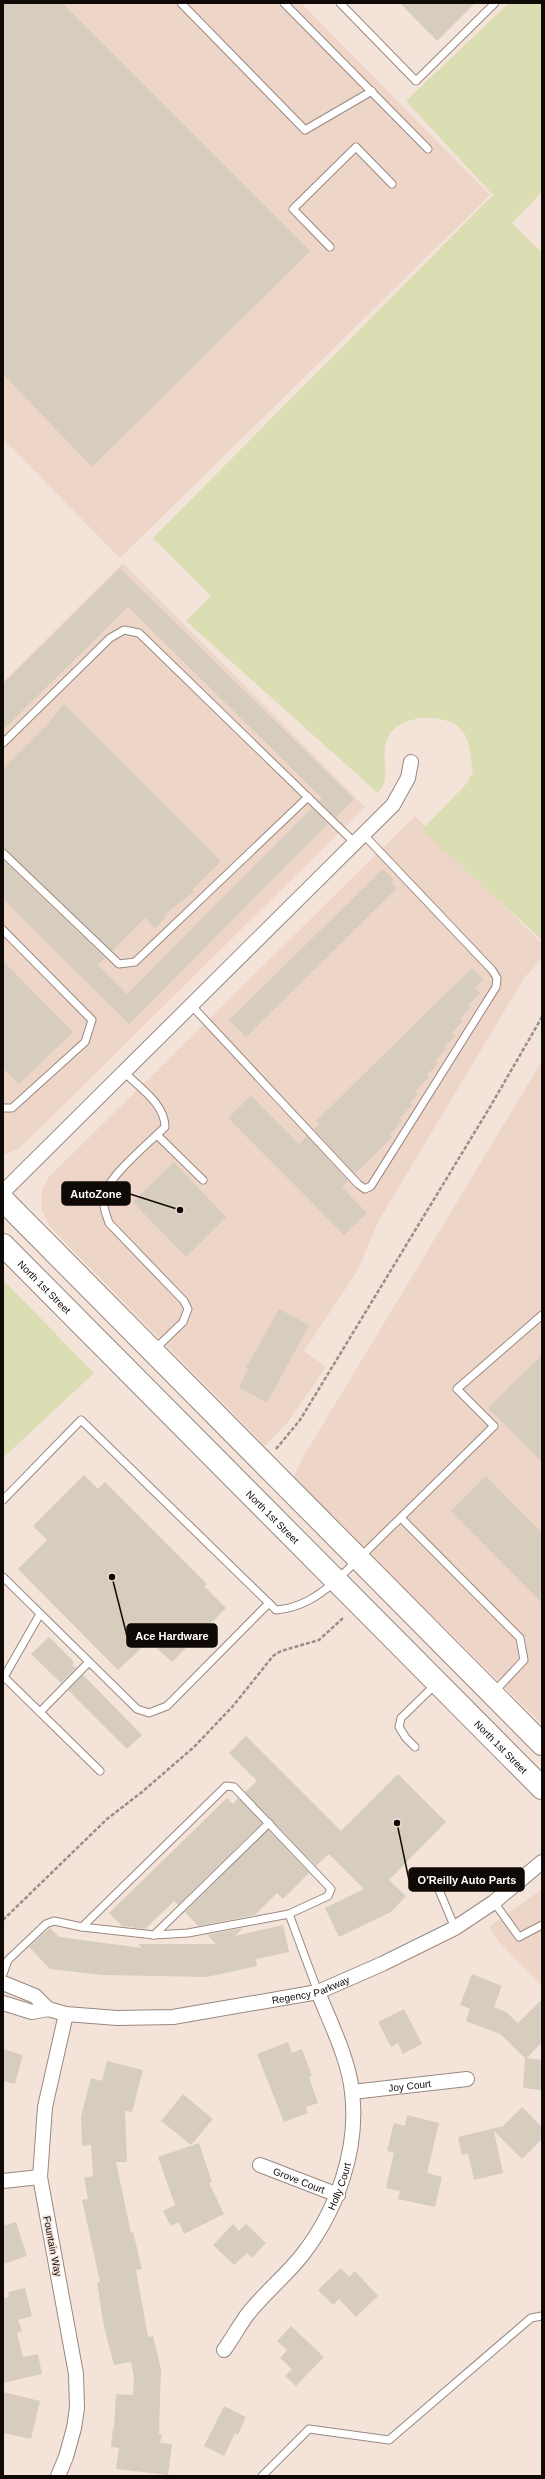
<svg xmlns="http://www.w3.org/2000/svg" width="545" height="2479" font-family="Helvetica,sans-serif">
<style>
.built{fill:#edd5c7}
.green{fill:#dbddb2}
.building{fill:#d7cdbe}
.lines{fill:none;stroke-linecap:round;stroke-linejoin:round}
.service-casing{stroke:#998980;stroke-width:9}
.minor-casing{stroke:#998980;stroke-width:16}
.primary-casing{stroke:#998980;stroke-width:24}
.path{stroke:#9b8e87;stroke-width:2.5;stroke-dasharray:4 2;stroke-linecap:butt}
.service{stroke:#fff;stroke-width:7}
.minor{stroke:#fff;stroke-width:14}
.primary{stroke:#fff;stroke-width:22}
.labels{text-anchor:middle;stroke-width:3;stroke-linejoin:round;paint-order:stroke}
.street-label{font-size:10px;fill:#100a07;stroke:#f4e3d9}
.leader{fill:none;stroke:#100a07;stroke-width:1.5}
.callout-dot{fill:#100a07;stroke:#f4e3d9;stroke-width:1.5}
.callout{fill:#100a07;stroke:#100a07;stroke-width:1.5}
.callout-label{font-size:11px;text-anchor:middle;font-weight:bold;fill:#fff}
</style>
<rect width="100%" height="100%" fill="#f4e3d9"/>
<g class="built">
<polygon points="3,3 301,3 490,195 120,558 3,439"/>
<polygon points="123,563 365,807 25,1143 18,1149 3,1155 3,682"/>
<polygon points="415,816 542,944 542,958 524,978 379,1220 358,1270 304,1351 326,1367 288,1422 265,1446 49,1226 41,1208 42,1191 49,1177"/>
<polygon points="542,1061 542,1724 293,1478 302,1459"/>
<polygon points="542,1889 542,1986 499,1942 489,1927"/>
</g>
<g class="green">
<path d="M 509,3 L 542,3 L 542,192 L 512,223 L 542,253 L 542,940 L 422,830 L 467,783 L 473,772 C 471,761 470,743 464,733 C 450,711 399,713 388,737 C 381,754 387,764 385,779 C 385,784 380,789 378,793 L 186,621 L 211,596 L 153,538 L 493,195 L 406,101 Z"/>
<polygon points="3,1280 94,1373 3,1458"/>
</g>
<g class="building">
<polygon points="3,3 62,3 310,251 92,467 3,374"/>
<polygon points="400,3 475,3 437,41"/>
<polygon points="120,568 354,799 339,814 335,817 319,801 322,798 128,607 3,730 3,684"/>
<polygon points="64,704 221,861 192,890 194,892 165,914 167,916 155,928 145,918 112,951 3,848 3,769 46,726"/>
<polygon points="312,808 328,824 129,1024 3,899 3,860 105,958 98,965 127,994"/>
<polygon points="383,869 394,880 391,882 397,888 246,1037 229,1020"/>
<polygon points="3,961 73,1032 19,1084 3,1068"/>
<polygon points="472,968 483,979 475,988 480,993 468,1005 471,1007 460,1018 463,1021 452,1032 455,1036 444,1047 446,1049 435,1061 438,1063 427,1075 429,1077 415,1091 418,1094 410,1103 412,1105 400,1118 402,1121 390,1134 392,1137 355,1174 314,1129 319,1124 316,1121"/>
<polygon points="251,1096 299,1144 307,1136 348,1181 342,1187 367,1213 344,1235 228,1118"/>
<polygon points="174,1162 226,1217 186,1257 133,1202"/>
<polygon points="279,1309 309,1325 267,1403 239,1387 248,1369 246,1368"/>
<polygon points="542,1355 542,1462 488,1408"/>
<polygon points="84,1475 98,1489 105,1482 207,1584 204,1586 226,1608 172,1662 149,1641 118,1670 18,1569 47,1540 33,1526"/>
<polygon points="486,1476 542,1533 542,1603 451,1511"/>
<polygon points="49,1637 74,1662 72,1665 76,1668 61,1683 31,1654"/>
<polygon points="83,1675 142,1735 127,1749 68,1690"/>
<polygon points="246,1736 341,1831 398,1774 446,1822 389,1880 406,1896 391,1912 339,1937 325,1908 364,1889 329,1854 316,1866 245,1792 257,1781 229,1753"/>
<polygon points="227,1798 233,1804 238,1798 262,1823 178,1905 174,1901 145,1929 122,1926 109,1913"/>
<polygon points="268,1830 309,1873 283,1899 277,1893 255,1915 198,1926 185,1912"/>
<polygon points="283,1925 289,1952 256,1959 257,1966 207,1977 102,1975 50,1969 29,1947 50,1928 59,1937 142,1948 138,1944 216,1944 207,1935 243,1928 235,1936"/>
<polygon points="472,1974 502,1986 494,2007 506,2012 518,2023 542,1999 542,2042 527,2058 542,2060 542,2090 523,2088 525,2058 500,2034 466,2021 470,2009 460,2005"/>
<polygon points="404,2009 422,2044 403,2054 398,2043 391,2047 378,2022"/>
<polygon points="288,2042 292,2053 302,2049 312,2076 309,2077 318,2103 306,2107 308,2113 284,2122 257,2054"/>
<polygon points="3,2049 23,2055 15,2084 3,2081"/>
<polygon points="107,2061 143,2070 132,2112 125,2111 127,2162 116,2162 131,2233 133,2232 142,2269 136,2270 148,2337 153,2336 161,2369 159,2434 162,2434 160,2443 172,2444 168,2475 116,2469 119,2448 111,2447 113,2428 114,2429 116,2394 133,2395 134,2377 131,2362 114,2365 104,2327 97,2282 100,2282 82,2200 88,2199 84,2178 93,2176 91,2145 82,2146 81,2116 91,2078 102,2081"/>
<polygon points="183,2094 213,2119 191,2145 161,2121"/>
<polygon points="522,2107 542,2127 542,2139 522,2159 494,2131 503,2173 474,2180 468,2153 462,2155 458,2137 503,2126"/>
<polygon points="407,2115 439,2123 427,2173 442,2177 435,2207 398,2199 400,2191 386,2188 394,2153 387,2151 394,2123 405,2126"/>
<polygon points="199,2143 212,2182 209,2183 224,2214 184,2234 179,2222 171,2226 163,2211 175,2205 158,2157"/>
<polygon points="16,2222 27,2256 3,2264 3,2226"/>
<polygon points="233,2224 239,2231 246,2224 266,2243 252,2258 247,2253 234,2265 213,2245"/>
<polygon points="341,2268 349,2277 355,2271 378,2296 356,2317 339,2299 333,2305 318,2290"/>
<polygon points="25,2288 32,2316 18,2320 22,2331 17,2333 23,2357 38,2354 42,2374 3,2383 3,2299 9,2297 8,2292"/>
<polygon points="291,2326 324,2357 296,2386 285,2376 292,2369 280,2358 287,2350 277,2341"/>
<polygon points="3,2392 40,2401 31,2439 3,2433"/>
<polygon points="224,2406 246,2417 238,2435 235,2433 224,2456 204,2446"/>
</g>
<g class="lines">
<g class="service-casing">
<g id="service">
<polyline points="181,3 305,130 372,91"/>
<polyline points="284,3 428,149"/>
<polyline points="340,3 416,81 495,3"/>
<polyline points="330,247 293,209 356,147 392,184"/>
<polyline points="3,743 110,638 124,630 139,633 355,843"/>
<polyline points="3,853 119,964 135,962 308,797"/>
<polyline points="3,930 92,1020 85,1042 12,1108 3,1108"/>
<polyline points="191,1005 358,1184 365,1189 371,1186 496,987 497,978 492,970 363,834"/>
<path d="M 124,1072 C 139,1087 165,1104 165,1127 C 150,1142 111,1174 105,1193 C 101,1203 106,1214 109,1223 L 184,1301 L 188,1309 L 183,1322 L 154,1350"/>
<polyline points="157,1135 203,1180"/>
<path d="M 3,1500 L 81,1420 L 276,1610 C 301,1608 318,1596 336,1581 L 494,1426 L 457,1389 L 542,1315"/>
<polyline points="401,1518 520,1638 524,1660 494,1692"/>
<polyline points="3,1577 137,1709 149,1713 167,1706 269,1603"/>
<polyline points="3,1676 100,1771"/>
<polyline points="4,1677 40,1614"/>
<polyline points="40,1712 89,1662"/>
<polyline points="415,1747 406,1738 399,1727 401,1718 436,1684"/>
<polyline points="437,1875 439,1890 455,1928"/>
<polyline points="494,1902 519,1937 542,1925"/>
<polyline points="82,1927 226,1786 234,1787 331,1889 328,1896 289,1914"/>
<polyline points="154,1935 269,1823"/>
<polyline points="3,1974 8,1960 46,1924 54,1921 82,1927 154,1935 188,1933 289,1914 318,1992"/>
<polyline points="262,2476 309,2429 389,2440 531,2318 542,2316"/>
</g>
</g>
<g class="minor-casing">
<g id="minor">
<polyline points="3,1192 393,805 408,778 411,762"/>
<polyline points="3,1983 35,1996 48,2009"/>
<path id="s1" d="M 3,2003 L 32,2012 L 48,2009 L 66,2014 L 117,2018 L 173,2017 L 318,1992 L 382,1964 L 455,1928 L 494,1902 L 542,1862"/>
<path id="s2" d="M 352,2092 L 467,2079"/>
<path id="s3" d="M 260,2165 L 338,2195"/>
<polyline points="3,2181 40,2177"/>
<path id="s4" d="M 224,2350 C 232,2339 239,2326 247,2315 C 264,2293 286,2276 303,2254 C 337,2210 359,2149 352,2092 C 349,2060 330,2022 318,1992"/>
<polyline points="58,2476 66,2457 74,2428 77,2408 76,2374 40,2177 45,2107 66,2014"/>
</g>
</g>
<g class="primary-casing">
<g id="primary">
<polyline points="3,1200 542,1744"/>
<path id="s5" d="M 3,1245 L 542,1788"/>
</g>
</g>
<g class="path">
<polyline points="276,1449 300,1420 490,1107 542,1017"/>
<polyline points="3,1920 107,1819 142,1792 194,1747 233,1706 273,1656 281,1651 319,1640 343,1618"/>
</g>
<use href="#service" class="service"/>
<use href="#minor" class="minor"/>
<use href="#primary" class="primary"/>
</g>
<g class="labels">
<g class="street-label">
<text dy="4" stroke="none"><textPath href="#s5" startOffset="59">North 1st Street</textPath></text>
<text dy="4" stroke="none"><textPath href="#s5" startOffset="383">North 1st Street</textPath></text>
<text dy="4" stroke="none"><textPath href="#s5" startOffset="707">North 1st Street</textPath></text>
<text dy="4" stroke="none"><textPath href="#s1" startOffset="313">Regency Parkway</textPath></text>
<text dy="4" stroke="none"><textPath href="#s2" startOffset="58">Joy Court</textPath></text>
<text dy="4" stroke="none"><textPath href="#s3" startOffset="42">Grove Court</textPath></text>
<text dy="4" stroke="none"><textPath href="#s4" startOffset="202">Holly Court</textPath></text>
<text transform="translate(53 2246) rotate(79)" y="4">Fountain Way</text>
</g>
</g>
<path class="leader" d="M180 1210L130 1194M112 1577L127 1636M397 1823L409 1880"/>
<g class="callout-dot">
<circle cx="180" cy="1210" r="4"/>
<circle cx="112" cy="1577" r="4"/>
<circle cx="397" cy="1823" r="4"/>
</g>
<g class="callout">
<rect x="62" y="1182" width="68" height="23" rx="4"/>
<rect x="127" y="1624" width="90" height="23" rx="4"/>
<rect x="409" y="1868" width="115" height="23" rx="4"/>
</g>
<g class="callout-label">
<text x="96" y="1198">AutoZone</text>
<text x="172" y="1640">Ace Hardware</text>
<text x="467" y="1884">O'Reilly Auto Parts</text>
</g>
<rect width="545" height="2479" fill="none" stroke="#100a07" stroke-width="8"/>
</svg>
